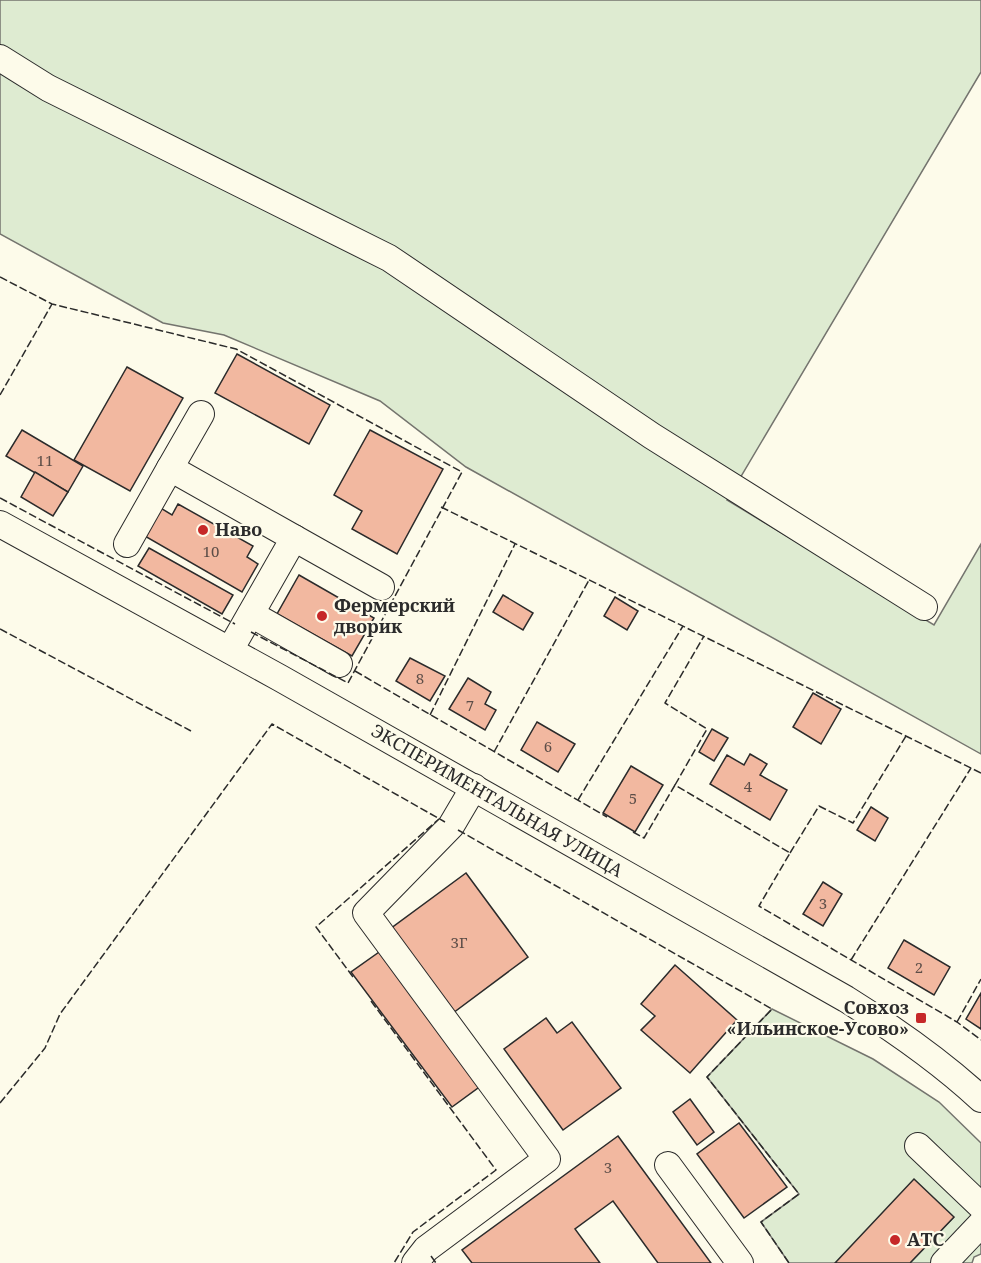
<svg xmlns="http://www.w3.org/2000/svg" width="981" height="1263" font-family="'Noto Serif',serif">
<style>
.green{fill:#deebd1;stroke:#74746e;stroke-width:1.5}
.building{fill:#f2b8a0;stroke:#2b2b2b;stroke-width:1.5}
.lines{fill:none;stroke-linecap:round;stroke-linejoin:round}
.minor-casing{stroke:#2b2b2b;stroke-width:28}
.minor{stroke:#fdfbea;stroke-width:26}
.fence{stroke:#2b2b2b;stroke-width:1.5;stroke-dasharray:8 3;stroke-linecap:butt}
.poi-dot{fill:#c62828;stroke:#fdfbea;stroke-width:2}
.labels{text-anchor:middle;stroke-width:4.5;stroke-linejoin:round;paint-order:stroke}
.number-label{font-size:15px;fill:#5d4e48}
.poi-label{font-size:18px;font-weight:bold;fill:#2b2b2b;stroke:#fdfbea;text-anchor:start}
.street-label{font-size:18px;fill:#2b2b2b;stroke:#fdfbea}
</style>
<rect width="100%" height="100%" fill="#fdfbea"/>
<g class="green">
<polygon points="0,0 981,0 981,72 727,500 934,625 981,544 981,754 466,467 380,401 224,335 163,323 0,234"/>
<polygon points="772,1009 873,1059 939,1102 981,1143 981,1254 974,1257 972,1263 910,1263 954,1217 835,1263 789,1263 761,1222 799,1194 707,1077"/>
</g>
<g class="building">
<polygon points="237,354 330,405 309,444 215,393"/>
<polygon points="127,367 183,398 130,491 74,460"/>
<polygon points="22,430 83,466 68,492 6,456"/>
<polygon points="370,430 443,469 397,554 352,529 362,511 334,495"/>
<polygon points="35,472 68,492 53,516 21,497"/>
<polygon points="178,504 253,546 247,557 258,564 242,592 143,535 159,507 172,515"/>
<polygon points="149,548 233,595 222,614 138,566"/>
<polygon points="299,575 374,618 352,656 277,614"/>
<polygon points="503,595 533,613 523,630 493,612"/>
<polygon points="615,597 638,611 627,630 604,616"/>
<polygon points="410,658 445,676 430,701 396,681"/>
<polygon points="468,678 491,692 485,704 496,710 485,730 449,709"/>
<polygon points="813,693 841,709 821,744 793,727"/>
<polygon points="537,722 575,744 558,772 521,750"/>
<polygon points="712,729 728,738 714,761 699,752"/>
<polygon points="750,754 767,764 760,775 787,790 770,820 710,784 727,755 744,765"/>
<polygon points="631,766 663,785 635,832 603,813"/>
<polygon points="871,807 888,818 875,841 857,830"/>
<polygon points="466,873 528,957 453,1013 390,929"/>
<polygon points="823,882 842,894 823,926 803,914"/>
<polygon points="904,940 950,967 934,995 888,968"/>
<polygon points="382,950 482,1085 452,1107 351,972"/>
<polygon points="675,965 737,1020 690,1073 641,1030 655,1016 641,1004"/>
<polygon points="981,993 981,1029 966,1019"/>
<polygon points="546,1018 557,1033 572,1022 621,1088 563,1130 504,1049"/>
<polygon points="690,1099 714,1132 697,1145 673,1112"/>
<polygon points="739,1123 787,1187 744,1218 697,1154"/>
<polygon points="618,1136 711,1263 658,1263 613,1201 575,1229 600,1263 472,1263 462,1250"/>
<polygon points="914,1179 954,1217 910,1263 835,1263"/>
</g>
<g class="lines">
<g class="minor-casing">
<g id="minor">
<polyline points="0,58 48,88 389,258 652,436 924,607"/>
<polyline points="170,468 201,414"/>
<path d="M 0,524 L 280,678 L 846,999 C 894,1029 939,1060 981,1099"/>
<polyline points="294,538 381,587"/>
<polyline points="127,544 170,468 294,538 230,650"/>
<polyline points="251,614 339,664"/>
<polyline points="918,1146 981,1206"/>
<polyline points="668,1165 740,1263"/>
<polyline points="415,1263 426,1249 547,1159 366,913 451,826 474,787"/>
<polyline points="944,1263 981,1224"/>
</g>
</g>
<use href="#minor" class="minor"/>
<g class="fence">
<polyline points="0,277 52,304 236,349 462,472 348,683 251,632"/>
<polyline points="0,395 52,304"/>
<polyline points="0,498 235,624"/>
<polyline points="441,507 981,773"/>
<polyline points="0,629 191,731"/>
<polyline points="355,671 607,817"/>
<polyline points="430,715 515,544"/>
<polyline points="494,752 589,580"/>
<polyline points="675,785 707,729 665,703 704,636"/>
<polyline points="578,800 683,626"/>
<polyline points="458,830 772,1009 707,1077 799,1194 761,1222 789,1263"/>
<polyline points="633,832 644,838 675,785 790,853 759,906 957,1022 981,1040"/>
<polyline points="790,853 819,806 853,823 906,736"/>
<polyline points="851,960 971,768"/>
<polyline points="353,977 316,927 439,819"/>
<polyline points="371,1001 496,1170 413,1232 394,1263"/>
<polyline points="957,1022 981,979"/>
<polyline points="0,1103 45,1048 60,1014 272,724 445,822"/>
<polyline points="431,1256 436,1263"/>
</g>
</g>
<g class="poi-dot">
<circle cx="203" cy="530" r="6"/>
<circle cx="322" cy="616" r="6"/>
<rect x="915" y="1012" width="12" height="12" rx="3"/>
<circle cx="895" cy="1240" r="6"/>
</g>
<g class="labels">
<g class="number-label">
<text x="45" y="466">11</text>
<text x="211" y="557">10</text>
<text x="420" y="684">8</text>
<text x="470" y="711">7</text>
<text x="548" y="752">6</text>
<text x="748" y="792">4</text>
<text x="633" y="804">5</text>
<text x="823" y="909">3</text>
<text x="459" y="948">3Г</text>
<text x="919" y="973">2</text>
<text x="608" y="1173">3</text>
</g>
<g class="poi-label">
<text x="215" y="536">Наво</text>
<text x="334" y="612">Фермерский<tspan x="334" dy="21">дворик</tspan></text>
<text x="909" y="1014" text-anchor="end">Совхоз<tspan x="909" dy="21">«Ильинское-Усово»</tspan></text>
<text x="907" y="1246">АТС</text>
</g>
<g class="street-label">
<text transform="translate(497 801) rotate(30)" y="6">ЭКСПЕРИМЕНТАЛЬНАЯ УЛИЦА</text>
</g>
</g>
</svg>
